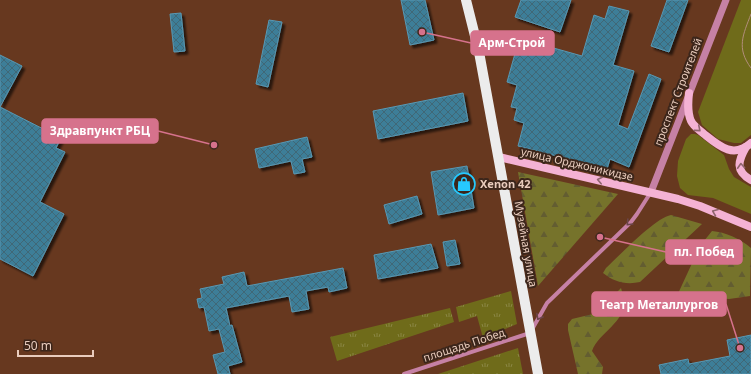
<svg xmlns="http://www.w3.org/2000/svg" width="751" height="374" font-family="'Noto Sans',sans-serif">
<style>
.green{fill:#6f6b1a}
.forest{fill:url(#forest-firs)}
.park{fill:url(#park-tufts)}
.building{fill:url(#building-cross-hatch);stroke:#5898b3;filter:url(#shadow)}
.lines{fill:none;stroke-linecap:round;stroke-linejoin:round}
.minor{stroke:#c681a5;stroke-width:4}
.tertiary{stroke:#c681a5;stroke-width:7}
.secondary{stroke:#f4b2d4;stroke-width:8}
.primary{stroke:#ececec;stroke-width:10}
.tram{stroke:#b28d7a;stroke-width:1}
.oneway{stroke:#8f656e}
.oneway2{stroke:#6c464b}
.labels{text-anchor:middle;stroke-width:4;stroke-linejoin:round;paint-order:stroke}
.street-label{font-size:11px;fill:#e9ccbd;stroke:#3c261b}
.poi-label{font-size:11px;font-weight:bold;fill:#e9ccbd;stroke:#3c261b;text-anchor:start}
.leader{fill:none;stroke:#d6728c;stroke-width:1.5}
.callout-dot{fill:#d6728c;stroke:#3c261b;stroke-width:1.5}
.callout{fill:#d6728c;stroke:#d6728c;stroke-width:1.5}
.callout-label{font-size:12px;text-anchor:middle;font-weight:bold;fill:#fff}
</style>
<defs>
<pattern id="forest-firs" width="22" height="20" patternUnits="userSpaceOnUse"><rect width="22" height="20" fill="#76732b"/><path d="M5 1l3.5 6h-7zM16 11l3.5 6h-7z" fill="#635d31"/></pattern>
<pattern id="park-tufts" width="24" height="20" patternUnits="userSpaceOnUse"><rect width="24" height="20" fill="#6f6b1a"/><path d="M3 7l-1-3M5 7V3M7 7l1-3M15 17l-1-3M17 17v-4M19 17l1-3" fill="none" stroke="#8a8644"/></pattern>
<pattern id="building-cross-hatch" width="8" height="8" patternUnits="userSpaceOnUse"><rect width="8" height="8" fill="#3e7e98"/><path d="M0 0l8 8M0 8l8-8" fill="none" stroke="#416777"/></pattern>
<filter id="shadow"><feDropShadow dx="3" dy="3" stdDeviation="1" flood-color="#0009"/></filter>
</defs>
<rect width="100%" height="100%" fill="#67381f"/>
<g class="green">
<polygon points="741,0 751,0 751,135 741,143 734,143 718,139 702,125 698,112"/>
<polygon points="691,134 695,134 698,135 724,155 729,169 734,177 751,187 751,214 713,198 688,195 680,188 677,176 678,161 686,139"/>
</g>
<g class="forest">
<polygon points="518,172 618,194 538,286"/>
<path d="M 671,215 L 702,224 L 640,282 C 626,285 614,282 603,273 L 606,268 C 620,255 655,218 671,215 Z"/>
<path d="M 712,231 C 725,232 741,239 751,248 L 750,296 L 729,299 L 719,298 L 677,307 L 675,303 L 676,298 L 700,246 Z"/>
<path d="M 621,288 C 622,292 624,297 624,301 C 625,323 599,332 592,351 L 603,367 L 602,374 L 578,374 L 568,330 L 568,324 L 572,319 L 597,313 Z"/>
</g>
<g class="park">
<polygon points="511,291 517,324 483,338 477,316 459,322 456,307"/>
<polygon points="450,308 454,322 337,361 330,337"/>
<polygon points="518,348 523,374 438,374"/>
</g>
<g class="building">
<polygon points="401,0 425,0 434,40 410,45"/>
<polygon points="521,0 571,0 560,32 515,17"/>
<polygon points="667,0 688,0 669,52 651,46"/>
<polygon points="609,6 629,11 613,65 634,71 618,125 628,129 649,74 661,79 629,167 610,159 607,169 518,146 524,123 514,120 517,108 511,107 517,85 507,82 516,50 507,48 511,36 582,56 594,15 605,19"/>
<polygon points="181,13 185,51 174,52 170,14"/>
<polygon points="269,20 282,22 268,87 256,84"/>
<polygon points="0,55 22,66 0,107 61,138 56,148 65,152 40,202 64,214 33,276 0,259"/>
<polygon points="463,93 468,121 378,139 373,111"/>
<polygon points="307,137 312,157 302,159 305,172 294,174 291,161 259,168 255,149"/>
<polygon points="467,166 474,208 438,215 431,172"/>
<polygon points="417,196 422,214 389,224 384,205"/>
<polygon points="455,240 460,264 447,266 443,242"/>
<polygon points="431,244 438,268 378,279 374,255"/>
<polygon points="343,268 347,288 329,292 328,287 306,291 309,309 292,312 289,296 226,308 230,326 232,325 242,362 228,366 230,374 218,374 213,355 225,352 219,329 209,331 204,307 199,308 197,299 202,298 200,289 224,284 222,277 244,272 247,286"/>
<polygon points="751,335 751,374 661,374 659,365 688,359 689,364 730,356 727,340"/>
</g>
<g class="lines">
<polyline class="minor" points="404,374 530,333 547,303 631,222 637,214 651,192"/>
<polyline class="tertiary" points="651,192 726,0"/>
<g class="secondary">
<path d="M 689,93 C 688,102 687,112 691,121 C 694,127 700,130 704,134 C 719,146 733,159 751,143"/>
<path d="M 746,147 C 738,161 735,171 751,180"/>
<polyline points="499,157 678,199 700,206 751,227"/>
</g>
<polyline class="primary" points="466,0 479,52 538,374"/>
<path class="tram" d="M 751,14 C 743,35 736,48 751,68"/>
</g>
<defs><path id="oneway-chevron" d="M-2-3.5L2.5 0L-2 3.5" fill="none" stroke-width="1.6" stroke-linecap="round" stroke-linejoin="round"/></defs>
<g class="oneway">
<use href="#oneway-chevron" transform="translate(698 129) rotate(40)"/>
<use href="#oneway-chevron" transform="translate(741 166) rotate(-93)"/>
<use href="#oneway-chevron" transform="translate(600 180) rotate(-167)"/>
<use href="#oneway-chevron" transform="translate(715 212) rotate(-158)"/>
</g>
<g class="oneway2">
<use href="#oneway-chevron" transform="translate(629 223) rotate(134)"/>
<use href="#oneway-chevron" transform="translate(539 317) rotate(119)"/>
</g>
<defs>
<g id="shop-ring" transform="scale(1.15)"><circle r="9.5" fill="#3c261b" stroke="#26c9fe" stroke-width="1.5"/><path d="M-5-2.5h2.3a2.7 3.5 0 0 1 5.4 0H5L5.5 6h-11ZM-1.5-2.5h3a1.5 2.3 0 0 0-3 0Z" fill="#26c9fe"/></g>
</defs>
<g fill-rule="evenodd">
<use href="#shop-ring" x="464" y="184"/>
</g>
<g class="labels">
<g class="street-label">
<text transform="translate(678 92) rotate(-69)" y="4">проспект Строителей</text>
<text transform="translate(577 164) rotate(13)" y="4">улица Орджоникидзе</text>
<text transform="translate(526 244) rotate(80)" y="4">Музейная улица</text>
<text transform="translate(464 345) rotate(-18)" y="4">площадь Побед</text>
</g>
<g class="poi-label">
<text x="480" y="188">Xenon 42</text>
</g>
</g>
<path class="leader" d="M422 32L471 43M214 145L158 131M600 237L666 252M740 348L726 304"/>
<g class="callout-dot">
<circle cx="422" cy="32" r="4"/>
<circle cx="214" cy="145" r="4"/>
<circle cx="600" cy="237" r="4"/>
<circle cx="740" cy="348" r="4"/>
</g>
<g class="callout">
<rect x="471" y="31" width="83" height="24" rx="4"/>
<rect x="42" y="119" width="116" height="24" rx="4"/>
<rect x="666" y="240" width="76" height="24" rx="4"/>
<rect x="592" y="292" width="134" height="24" rx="4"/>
</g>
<g class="callout-label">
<text x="512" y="47">Арм-Строй</text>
<text x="100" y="135">Здравпункт РБЦ</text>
<text x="704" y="256">пл. Побед</text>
<text x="659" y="309">Театр Металлургов</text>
</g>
<path d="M18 350v6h75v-6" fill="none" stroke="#e9ccbd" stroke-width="2"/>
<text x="24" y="350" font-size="12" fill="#e9ccbd" stroke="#3c261b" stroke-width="3" paint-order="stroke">50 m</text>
</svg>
